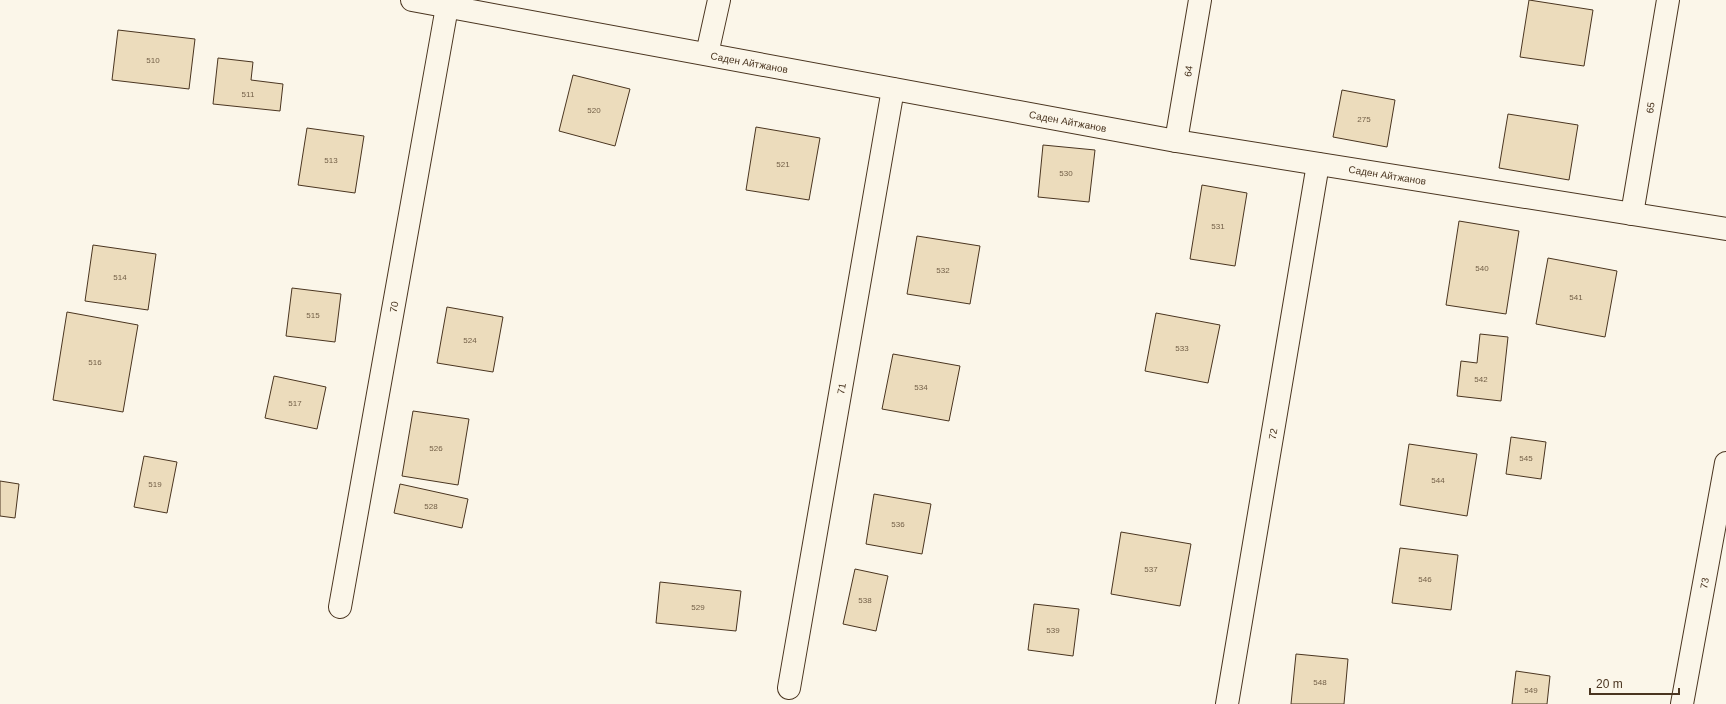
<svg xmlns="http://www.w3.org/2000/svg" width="1726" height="704" font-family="Arial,sans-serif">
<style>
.building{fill:#ecdcbc;stroke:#4a3520}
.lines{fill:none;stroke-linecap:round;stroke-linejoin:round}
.street-casing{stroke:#4a3520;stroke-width:24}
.street{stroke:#fbf6e9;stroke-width:22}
.labels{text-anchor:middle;stroke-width:3;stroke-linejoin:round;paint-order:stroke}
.number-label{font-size:8px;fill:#725f47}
.street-label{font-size:10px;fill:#4a3520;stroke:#fbf6e9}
</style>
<rect width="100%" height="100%" fill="#fbf6e9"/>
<g class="building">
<polygon points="1529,0 1593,10 1584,66 1520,57"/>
<polygon points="118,30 195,39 189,89 112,80"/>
<polygon points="218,58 253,62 251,80 283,84 280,111 213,104"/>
<polygon points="573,75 630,89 615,146 559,131"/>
<polygon points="1342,90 1395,100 1387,147 1333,137"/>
<polygon points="1508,114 1578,125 1569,180 1499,168"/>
<polygon points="756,127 820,138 809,200 746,190"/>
<polygon points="307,128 364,136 355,193 298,185"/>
<polygon points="1043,145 1095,150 1089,202 1038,197"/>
<polygon points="1202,185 1247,193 1235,266 1190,259"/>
<polygon points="1459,221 1519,231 1506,314 1446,305"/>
<polygon points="917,236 980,246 970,304 907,294"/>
<polygon points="93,245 156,254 148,310 85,301"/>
<polygon points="1548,258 1617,271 1605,337 1536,324"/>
<polygon points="292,288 341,294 335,342 286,336"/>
<polygon points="447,307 503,317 493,372 437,363"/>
<polygon points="67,312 138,325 123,412 53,400"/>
<polygon points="1156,313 1220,325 1208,383 1145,371"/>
<polygon points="1480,334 1508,337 1501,401 1457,396 1461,361 1477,363"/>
<polygon points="893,354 960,366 949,421 882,409"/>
<polygon points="274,376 326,387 317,429 265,418"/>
<polygon points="413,411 469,419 458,485 402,476"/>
<polygon points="1511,437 1546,442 1541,479 1506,474"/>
<polygon points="1409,444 1477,454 1467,516 1400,505"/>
<polygon points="144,456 177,462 167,513 134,507"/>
<polygon points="0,481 19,484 15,518 0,516"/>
<polygon points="400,484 468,499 462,528 394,513"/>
<polygon points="874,494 931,504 922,554 866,544"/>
<polygon points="1121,532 1191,544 1180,606 1111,594"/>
<polygon points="1400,548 1458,555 1451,610 1392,603"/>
<polygon points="855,569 888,576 876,631 843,624"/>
<polygon points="660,582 741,591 736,631 656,623"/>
<polygon points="1034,604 1079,609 1073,656 1028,650"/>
<polygon points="1296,654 1348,659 1344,704 1291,704"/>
<polygon points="1516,671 1550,676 1547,704 1512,704"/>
</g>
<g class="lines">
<g class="street-casing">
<g id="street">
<path id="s1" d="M 412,0 L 1176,141 L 1726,229"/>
<polyline points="707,54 719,0"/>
<path id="s2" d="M 1176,141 L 1200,0"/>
<path id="s3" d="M 1632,214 L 1668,0"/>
<path id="s4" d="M 340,607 L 447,7"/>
<path id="s5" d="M 789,688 L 893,89"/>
<path id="s6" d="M 1227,704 L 1318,164"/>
<path id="s7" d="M 1682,704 L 1726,463"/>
</g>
</g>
<use href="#street" class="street"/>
</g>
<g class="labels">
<g class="number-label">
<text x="153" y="63">510</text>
<text x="248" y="97">511</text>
<text x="594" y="113">520</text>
<text x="1364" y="122">275</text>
<text x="331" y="163">513</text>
<text x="783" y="167">521</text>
<text x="1066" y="176">530</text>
<text x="1218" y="229">531</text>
<text x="1482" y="271">540</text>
<text x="943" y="273">532</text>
<text x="120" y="280">514</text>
<text x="1576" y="300">541</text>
<text x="313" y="318">515</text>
<text x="470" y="343">524</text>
<text x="1182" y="351">533</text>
<text x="95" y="365">516</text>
<text x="1481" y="382">542</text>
<text x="921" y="390">534</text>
<text x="295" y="406">517</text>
<text x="436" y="451">526</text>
<text x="1526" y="461">545</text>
<text x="1438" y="483">544</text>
<text x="155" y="487">519</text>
<text x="431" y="509">528</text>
<text x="898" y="527">536</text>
<text x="1151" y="572">537</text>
<text x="1425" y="582">546</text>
<text x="865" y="603">538</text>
<text x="698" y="610">529</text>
<text x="1053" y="633">539</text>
<text x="1320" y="685">548</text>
<text x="1531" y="693">549</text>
</g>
<g class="street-label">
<text dy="4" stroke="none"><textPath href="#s1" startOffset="343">Саден Айтжанов</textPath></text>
<text dy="4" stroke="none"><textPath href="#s2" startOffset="71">64</textPath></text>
<text dy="4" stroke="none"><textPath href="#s3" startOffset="108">65</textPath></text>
<text dy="4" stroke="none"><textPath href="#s1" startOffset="667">Саден Айтжанов</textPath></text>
<text dy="4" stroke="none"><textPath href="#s1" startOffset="991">Саден Айтжанов</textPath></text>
<text dy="4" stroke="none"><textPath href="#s4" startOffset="305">70</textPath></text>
<text dy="4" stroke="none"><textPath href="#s5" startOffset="304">71</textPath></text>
<text dy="4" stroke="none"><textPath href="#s6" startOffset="274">72</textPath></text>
<text dy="4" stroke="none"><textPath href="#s7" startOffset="123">73</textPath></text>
</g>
</g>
<path d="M1590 688v6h89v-6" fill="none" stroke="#4a3520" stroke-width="2"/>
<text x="1596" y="688" font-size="12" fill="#4a3520" stroke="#fbf6e9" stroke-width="3" paint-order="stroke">20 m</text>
</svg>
